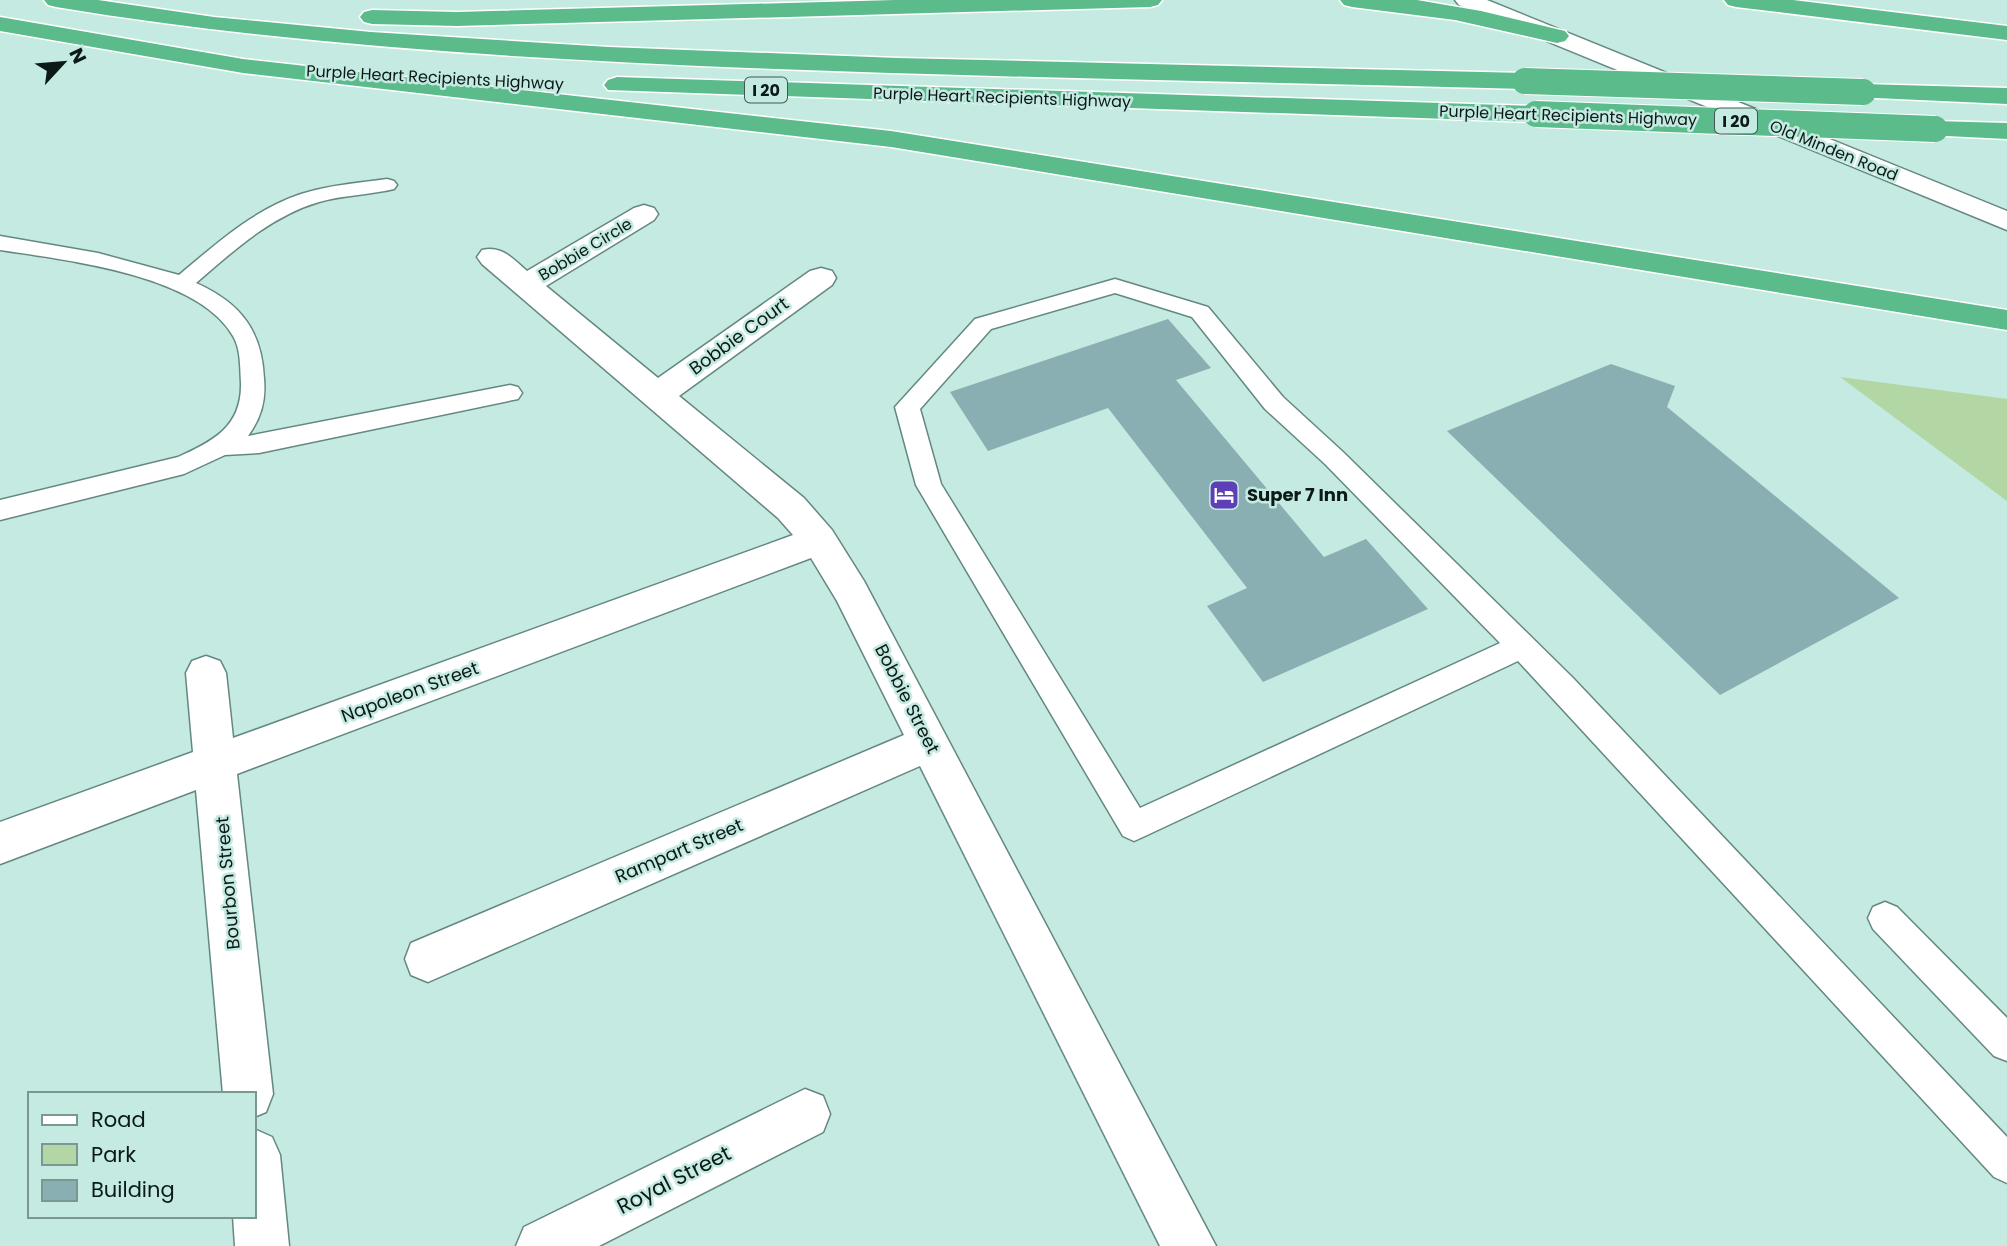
<svg xmlns="http://www.w3.org/2000/svg" width="2007" height="1246" font-family="Poppins,sans-serif">
<style>
.green{fill:#b2d7a5}
.building{fill:#89afb2}
.lines{fill:none;stroke-linecap:round;stroke-linejoin:round}
.lane-casing{stroke:#648881;stroke-width:3}
.street-casing{stroke:#648881;stroke-width:3}
.secondary-casing{stroke:#648881;stroke-width:3}
.highway-casing{stroke:#fff;stroke-width:3}
.lane{fill:#fff;fill-rule:evenodd}
.street{fill:#fff;fill-rule:evenodd}
.secondary{fill:#fff;fill-rule:evenodd}
.highway{fill:#5bbb8a;fill-rule:evenodd}
.highway-bridge-casing{stroke:#fff;stroke-width:28;stroke-linecap:butt}
.highway-bridge{stroke:#5bbb8a;stroke-width:26}
.labels{text-anchor:middle;stroke-width:5;stroke-linejoin:round;paint-order:stroke}
.far-street-label{font-size:16px;fill:#0b1a17;stroke:#c4eae2}
.shield{fill:#c4eae2;stroke:#425854;stroke-width:2}
.shield-label{font-size:16px;font-weight:bold;fill:#0b1a17}
.street-label{font-size:18px;fill:#0b1a17;stroke:#c4eae2}
.poi-label{font-size:18px;font-weight:bold;fill:#0b1a17;stroke:#c4eae2;text-anchor:start}
.near-street-label{font-size:21px;fill:#0b1a17;stroke:#c4eae2}
</style>
<rect width="100%" height="100%" fill="#c4eae2"/>
<polygon class="green" points="1840,377 2007,399 2007,501"/>
<g class="building">
<polygon points="1168,319 1211,368 1176,380 1324,557 1366,539 1428,609 1263,682 1207,606 1247,588 1108,408 988,451 950,392"/>
<polygon points="1611,364 1675,386 1667,407 1899,598 1720,695 1447,431"/>
</g>
<g class="lines">
<g class="lane-casing">
<g id="lane">
<path d="M 387,179 L 394,181 L 397,185 L 394,189 C 369,195 343,195 319,202 C 271,216 233,251 196,283 C 241,303 262,331 264,379 C 266,401 261,418 248,436 L 510,385 L 518,387 L 522,393 L 518,399 L 259,453 L 225,455 L 184,474 L 0,520 L 0,500 L 178,457 C 214,441 242,426 241,383 C 240,368 241,349 233,336 C 198,274 64,260 0,250 L 0,236 L 98,253 L 179,275 C 216,244 253,210 301,194 C 329,185 358,183 387,179 Z"/>
<path d="M 1115,279 L 1208,307 L 1283,397 L 1343,452 L 1573,678 L 2007,1137 L 2007,1183 L 1994,1177 L 1518,661 L 1145,836 L 1134,841 L 1123,836 L 916,485 L 895,407 L 975,319 ZM 1115,293 L 1192,317 L 1265,409 L 1325,464 L 1500,643 L 1140,808 L 941,484 L 920,409 L 991,329 Z"/>
<polygon points="1885,902 1897,907 2007,1018 2007,1061 1994,1056 1873,929 1868,918 1873,907"/>
</g>
</g>
<g class="street-casing">
<g id="street">
<path d="M 644,205 L 654,208 L 658,214 L 654,220 L 546,286 L 658,378 L 810,271 L 821,268 L 832,271 L 836,278 L 832,285 L 679,396 L 804,498 L 832,530 L 864,581 L 1216,1246 L 1160,1246 L 920,766 L 428,982 L 411,975 L 405,959 L 411,943 L 904,735 L 837,601 L 811,558 L 237,774 L 273,1094 L 266,1112 L 254,1117 L 254,1094 L 223,1094 L 196,790 L 0,864 L 0,822 L 193,752 L 186,673 L 192,661 L 206,656 L 220,661 L 226,673 L 233,738 L 793,535 L 778,518 L 482,264 L 477,257 L 482,250 C 502,245 513,259 527,271 L 634,208 Z"/>
<polygon points="805,1089 823,1096 830,1114 823,1132 599,1246 516,1246 524,1227"/>
<polygon points="254,1129 272,1137 280,1155 289,1246 235,1246 233,1216 254,1216"/>
</g>
</g>
<g class="secondary-casing">
<polygon id="secondary" points="1455,0 1487,0 2007,211 2007,230 1459,5"/>
</g>
<g class="highway-casing">
<g id="highway">
<path d="M 44,0 L 98,0 L 214,17 L 371,32 L 609,47 L 898,58 L 1525,73 L 1534,76 L 1538,81 L 1534,86 L 1525,89 C 1266,82 1007,78 748,68 C 516,58 285,45 56,7 L 48,5 Z"/>
<polygon points="895,0 1162,0 1158,5 1150,7 457,26 372,24 364,22 360,17 364,12 372,10 457,12"/>
<polygon points="1340,0 1417,0 1481,11 1565,31 1569,36 1565,41 1557,43 1455,20 1352,7 1344,5"/>
<polygon points="1724,0 1793,0 2007,26 2007,40 1736,7 1728,5"/>
<polygon points="0,17 243,59 891,131 2007,310 2007,330 891,147 243,73 0,31"/>
<polygon points="617,77 1536,106 1545,109 1549,114 1545,119 1536,122 608,90 604,85 608,80"/>
<polygon points="1863,84 2007,88 2007,104 1854,97 1850,92 1854,87"/>
<polygon points="1935,121 2007,123 2007,139 1926,135 1922,129 1926,123"/>
</g>
</g>
<use href="#lane" class="lane"/>
<use href="#street" class="street"/>
<use href="#secondary" class="secondary"/>
<use href="#highway" class="highway"/>
<g class="highway-bridge-casing">
<g id="highway-bridge">
<polyline points="1525,81 1863,92"/>
<polyline points="1536,114 1935,129"/>
</g>
</g>
<use href="#highway-bridge" class="highway-bridge"/>
</g>
<defs>
<g id="hotel-square" transform="scale(1.575)"><rect x="-9" y="-9" width="18" height="18" rx="4" fill="#5f3fb7" stroke="#c4eae2"/><path d="M-6-4.5h1.5V1H6V5H4.5V3h-9V5H-6ZM-4 0a1.8 1.8 0 1 1 3.6 0ZM.5 0V-2.5h3Q6-2.5 6 0Z" fill="#fff"/></g>
</defs>
<g fill-rule="evenodd">
<use href="#hotel-square" x="1224" y="495"/>
</g>
<g class="labels">
<g class="far-street-label">
<text transform="translate(435 77) rotate(3)" y="6">Purple Heart Recipients Highway</text>
<text transform="translate(1002 97) rotate(2)" y="6">Purple Heart Recipients Highway</text>
<text transform="translate(1568 115) rotate(2)" y="6">Purple Heart Recipients Highway</text>
<text transform="translate(1834 150) rotate(22)" y="6">Old Minden Road</text>
<text transform="translate(585 249) rotate(-31)" y="6">Bobbie Circle</text>
</g>
<g class="shield">
<rect x="745" y="77.5" width="42" height="25" rx="5"/>
<rect x="1715" y="108.5" width="42" height="25" rx="5"/>
</g>
<g class="shield-label">
<text x="766" y="96">I 20</text>
<text x="1736" y="127">I 20</text>
</g>
<g class="street-label">
<text transform="translate(739 336) rotate(-36)" y="6">Bobbie Court</text>
<text transform="translate(410 692) rotate(-20)" y="6">Napoleon Street</text>
<text transform="translate(907 699) rotate(63)" y="6">Bobbie Street</text>
<text transform="translate(679 851) rotate(-23)" y="6">Rampart Street</text>
<text transform="translate(228 883) rotate(-95)" y="6">Bourbon Street</text>
</g>
<g class="poi-label">
<text x="1247" y="501">Super 7 Inn</text>
</g>
<g class="near-street-label">
<text transform="translate(674 1180) rotate(-27)" y="7">Royal Street</text>
</g>
</g>
<rect x="28" y="1092" width="228" height="126" fill="#c4eae2" stroke="#7a9791" stroke-width="2"/>
<rect x="42" y="1115" width="35" height="10" fill="#ffffff" stroke="#7a9791" stroke-width="2"/>
<text x="91" y="1127" font-size="21" fill="#0b1a17">Road</text>
<rect x="42" y="1144" width="35" height="21" fill="#b2d7a5" stroke="#7a9791" stroke-width="2"/>
<text x="91" y="1162" font-size="21" fill="#0b1a17">Park</text>
<rect x="42" y="1180" width="35" height="21" fill="#89afb2" stroke="#7a9791" stroke-width="2"/>
<text x="91" y="1197" font-size="21" fill="#0b1a17">Building</text>
<g transform="translate(63 63) rotate(64)" stroke="#c4eae2" stroke-width="5" paint-order="stroke">
<path d="M0-5L12 26L0 18L-12 26Z" fill="#0b1a17"/>
<text y="-10" font-size="19" font-weight="bold" text-anchor="middle" fill="#0b1a17">N</text>
</g>
</svg>
